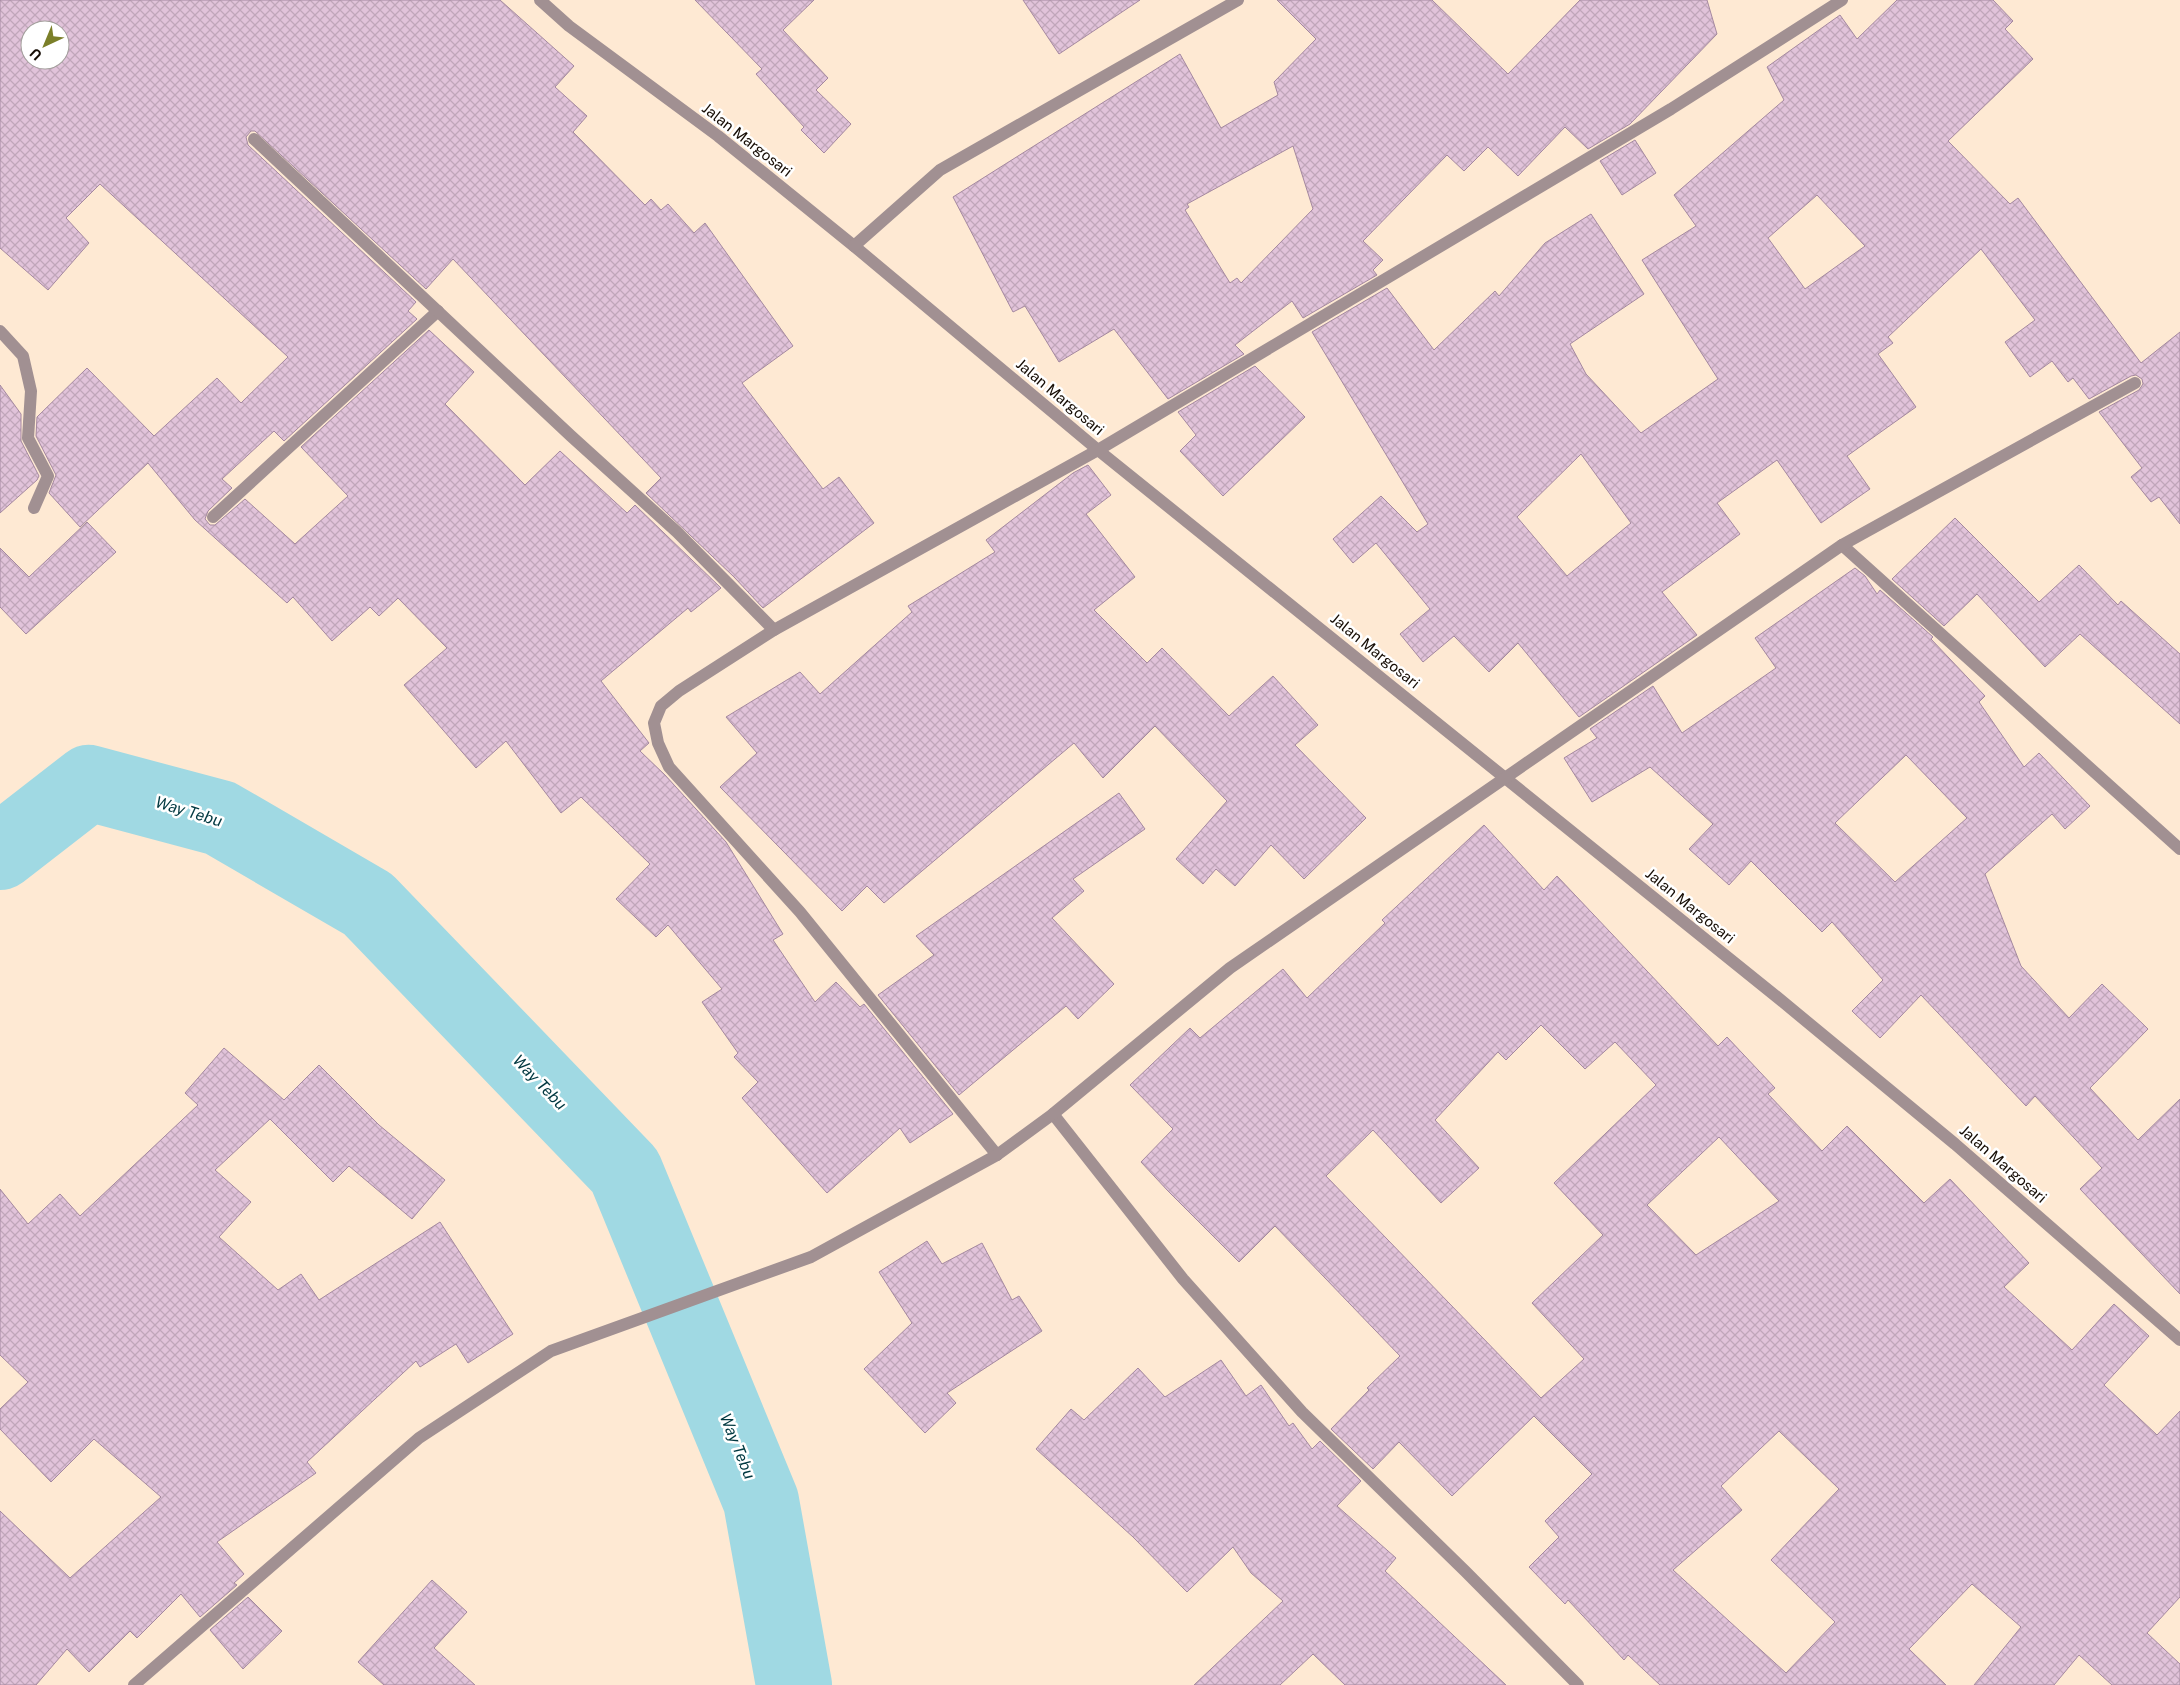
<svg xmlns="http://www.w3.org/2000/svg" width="2180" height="1685" font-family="'Public Sans',sans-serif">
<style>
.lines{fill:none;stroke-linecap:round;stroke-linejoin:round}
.river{stroke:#a0d9e3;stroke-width:76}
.building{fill:url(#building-cross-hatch);stroke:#a4889f;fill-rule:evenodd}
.lane{stroke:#a19092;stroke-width:12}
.street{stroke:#a19092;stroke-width:12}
.labels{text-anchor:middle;stroke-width:5;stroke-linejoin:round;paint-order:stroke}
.street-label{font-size:15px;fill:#160d05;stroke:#fff}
.water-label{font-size:16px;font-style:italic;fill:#003840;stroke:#fff}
</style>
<defs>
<pattern id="building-cross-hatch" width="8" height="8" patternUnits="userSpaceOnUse" patternTransform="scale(1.25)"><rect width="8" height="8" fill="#e1c3da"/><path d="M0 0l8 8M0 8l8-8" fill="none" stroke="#c0a6ba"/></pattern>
</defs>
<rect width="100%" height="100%" fill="#fee9d3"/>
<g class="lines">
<polyline class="river" points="0,852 89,783 220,818 368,904 625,1171 761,1501 794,1685"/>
</g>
<g class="building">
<path d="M 0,0 L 500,0 L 574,66 L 555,87 L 587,116 L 573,132 L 645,205 L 651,199 L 661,210 L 668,204 L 694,233 L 705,223 L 793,346 L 742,383 L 823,489 L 839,477 L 874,523 L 763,608 L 734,577 L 646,493 L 661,478 L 453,259 L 426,289 L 255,131 L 251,131 L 246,137 L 248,145 L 416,302 L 408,311 L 417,319 L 284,441 L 274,431 L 222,479 L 232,488 L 208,511 L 205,519 L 210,525 L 215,525 L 245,499 L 295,544 L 348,496 L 301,447 L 429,330 L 474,372 L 445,404 L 525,485 L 560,451 L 627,513 L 635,505 L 721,588 L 691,612 L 688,608 L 601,681 L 649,743 L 640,751 L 665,775 L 726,842 L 783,934 L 773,940 L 815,1002 L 836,982 L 860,1007 L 864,1004 L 953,1114 L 910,1143 L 900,1128 L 827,1193 L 742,1098 L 758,1082 L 734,1057 L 738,1053 L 702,1002 L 722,989 L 668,925 L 656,937 L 616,899 L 650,864 L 581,797 L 561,813 L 506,741 L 476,768 L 404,685 L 447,648 L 398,598 L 379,616 L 370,607 L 332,641 L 293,597 L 287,603 L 195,520 L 148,463 L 80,527 L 49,493 L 56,475 L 36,436 L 37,417 L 87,368 L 154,436 L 217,378 L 241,403 L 288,357 L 100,184 L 66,218 L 89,243 L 48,290 L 0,248 ZM 30,30 L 60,30 L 60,60 L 30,60 Z"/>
<polygon points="695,0 814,0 783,30 828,78 816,90 851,124 824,153 801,130 804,127 756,74 762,69"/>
<polygon points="1023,0 1140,0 1059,54"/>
<path d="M 1277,0 L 1432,0 L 1508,74 L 1580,0 L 1707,0 L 1717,34 L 1630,124 L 1588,149 L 1565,127 L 1518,176 L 1488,147 L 1464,171 L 1447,155 L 1363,241 L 1383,260 L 1373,270 L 1377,275 L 1303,318 L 1292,301 L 1235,345 L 1244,354 L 1168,399 L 1114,329 L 1059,362 L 1025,306 L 1013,312 L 953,197 L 1180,54 L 1221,128 L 1278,95 L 1274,82 L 1316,39 ZM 1293,146 L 1313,209 L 1241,283 L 1237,278 L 1230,283 L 1185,210 L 1189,207 L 1187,204 Z"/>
<path d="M 1897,0 L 1993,0 L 2013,21 L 2005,29 L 2033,59 L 1948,141 L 2010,204 L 2018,198 L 2141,363 L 2180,332 L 2180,524 L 2159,497 L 2151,502 L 2131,477 L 2142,468 L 2099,412 L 2139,390 L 2143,384 L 2142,379 L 2136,375 L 2131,376 L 2089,399 L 2073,378 L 2068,382 L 2052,361 L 2030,377 L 2005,342 L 2035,320 L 1981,249 L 1888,337 L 1893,343 L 1878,354 L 1916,407 L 1847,456 L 1870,489 L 1821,523 L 1777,460 L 1717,503 L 1740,534 L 1662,592 L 1697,635 L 1579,717 L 1518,643 L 1489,672 L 1454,636 L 1423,662 L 1400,634 L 1430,609 L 1376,543 L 1353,563 L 1333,539 L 1381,496 L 1417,532 L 1428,524 L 1312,332 L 1387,288 L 1434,350 L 1495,291 L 1499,296 L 1545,243 L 1591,214 L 1644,294 L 1570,344 L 1586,374 L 1641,433 L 1718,379 L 1642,260 L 1696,226 L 1674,195 L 1784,100 L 1767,67 L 1840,15 L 1857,39 ZM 1817,195 L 1865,246 L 1805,289 L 1768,238 ZM 1581,454 L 1631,523 L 1567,576 L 1517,517 Z"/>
<polygon points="1635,140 1656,173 1622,195 1600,161"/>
<polygon points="1255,366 1305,417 1223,496 1180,451 1196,435 1178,412"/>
<polygon points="0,385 21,414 21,441 39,476 37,480 0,513"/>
<polygon points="1088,465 1111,495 1086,514 1135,577 1094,610 1147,663 1162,648 1229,716 1273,676 1318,725 1295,745 1366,818 1304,879 1271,845 1235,886 1216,869 1203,884 1176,859 1227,801 1155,726 1103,778 1074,743 884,903 867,886 842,911 720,787 757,753 726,717 800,672 820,694 912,612 908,606 995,552 986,540 1073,473"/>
<polygon points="1955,518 2039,602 2079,565 2118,605 2121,601 2180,654 2180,724 2080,634 2045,667 1977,594 1944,626 1892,579"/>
<polygon points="87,522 116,552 26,634 0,607 0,548 29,577"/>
<path d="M 1855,568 L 1865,576 L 1877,594 L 1880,590 L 1933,637 L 1931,639 L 1985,696 L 1979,702 L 2024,767 L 2039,753 L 2090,806 L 2065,829 L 2052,814 L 1985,874 L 2021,966 L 2069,1018 L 2102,984 L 2148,1029 L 2090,1088 L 2138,1140 L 2180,1099 L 2180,1294 L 2080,1189 L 2102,1168 L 2035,1096 L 2026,1106 L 1921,995 L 1880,1038 L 1852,1011 L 1883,980 L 1832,922 L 1822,932 L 1751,861 L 1729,885 L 1689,849 L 1713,824 L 1650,767 L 1592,802 L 1564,758 L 1597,738 L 1590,729 L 1653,686 L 1682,733 L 1776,668 L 1755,638 ZM 1906,755 L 1967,818 L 1895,882 L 1835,823 Z"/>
<polygon points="1119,793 1145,829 1073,879 1084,891 1052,918 1114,984 1078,1019 1066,1006 959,1095 878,995 934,955 916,936"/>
<path d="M 1484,825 L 1544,890 L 1557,876 L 1718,1046 L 1727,1037 L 1775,1088 L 1768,1094 L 1822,1151 L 1847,1126 L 1924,1203 L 1950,1179 L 2029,1263 L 2004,1287 L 2072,1350 L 2114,1304 L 2149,1336 L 2104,1385 L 2157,1435 L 2180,1411 L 2180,1597 L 2147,1633 L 2180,1664 L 2180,1685 L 2112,1685 L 2079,1655 L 2054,1685 L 1974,1685 L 2021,1627 L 1972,1584 L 1909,1649 L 1946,1685 L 1660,1685 L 1628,1655 L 1624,1660 L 1568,1600 L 1565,1604 L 1529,1567 L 1559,1537 L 1545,1521 L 1592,1474 L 1534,1416 L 1452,1496 L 1399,1442 L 1373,1469 L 1331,1429 L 1369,1390 L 1367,1388 L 1400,1356 L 1275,1226 L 1239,1262 L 1168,1191 L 1141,1162 L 1173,1129 L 1130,1085 L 1190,1028 L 1200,1038 L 1283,969 L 1307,998 L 1385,923 L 1382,920 ZM 1541,1025 L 1585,1069 L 1615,1042 L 1656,1085 L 1554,1183 L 1603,1235 L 1532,1303 L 1584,1359 L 1541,1398 L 1326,1176 L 1373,1130 L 1441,1203 L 1479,1168 L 1435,1120 L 1498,1052 L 1506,1060 ZM 1719,1137 L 1779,1201 L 1696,1255 L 1647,1205 ZM 1779,1431 L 1839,1489 L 1771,1560 L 1835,1622 L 1786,1673 L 1673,1570 L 1742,1510 L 1721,1486 Z"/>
<polygon points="224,1048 284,1100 319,1065 379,1125 445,1180 412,1219 349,1166 333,1182 270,1119 215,1170 251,1202 219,1237 278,1290 301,1274 319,1300 440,1222 513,1334 468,1363 456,1344 420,1367 416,1361 307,1462 316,1473 217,1542 244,1574 234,1583 237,1585 200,1617 181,1594 137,1638 130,1631 89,1672 67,1649 36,1685 0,1685 0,1511 70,1578 161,1497 94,1439 51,1482 0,1429 0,1409 28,1382 0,1355 0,1189 28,1224 60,1194 80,1216 198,1105 185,1093"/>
<polygon points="927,1241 942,1264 982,1243 1012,1300 1019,1296 1042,1331 947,1393 956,1403 925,1433 864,1369 912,1323 879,1272"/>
<polygon points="1221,1360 1246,1396 1261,1385 1289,1426 1293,1423 1312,1449 1320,1441 1361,1481 1337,1506 1396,1558 1385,1571 1506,1685 1345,1685 1313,1654 1280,1685 1194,1685 1283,1601 1251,1573 1233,1547 1187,1592 1133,1537 1036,1449 1071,1409 1084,1420 1138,1368 1165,1397"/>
<polygon points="432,1580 467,1612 434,1648 475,1685 384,1685 358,1662"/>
<polygon points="248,1597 282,1631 243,1669 210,1630"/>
</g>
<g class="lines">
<polyline class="lane" points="213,517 438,311"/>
<g class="street">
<polyline points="540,0 569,26 718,136 854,246 1098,450 1777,997 1955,1144 2180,1340"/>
<polyline points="254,139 571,436 677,532 774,630"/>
<polyline points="854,246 940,170 1238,0"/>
<polyline points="0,331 23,356 31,391 28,438 48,476 34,508"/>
<polyline points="1842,545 2180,849"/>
<polyline points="1053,1114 1183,1279 1302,1412 1465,1571 1578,1685"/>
<polyline points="997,1155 800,912 669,767 658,743 654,723 661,706 679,691 774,630 1098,450 1671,109 1842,0"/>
<polyline points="134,1685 419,1438 551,1351 811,1257 997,1155 1053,1114 1230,968 1842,545 2135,383"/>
</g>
</g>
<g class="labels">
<g class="street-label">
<text transform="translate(747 140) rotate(38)" y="5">Jalan Margosari</text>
<text transform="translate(1060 397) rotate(40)" y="5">Jalan Margosari</text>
<text transform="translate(1375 651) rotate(39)" y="5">Jalan Margosari</text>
<text transform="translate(1690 906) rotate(39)" y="5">Jalan Margosari</text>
<text transform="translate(2003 1164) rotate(41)" y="5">Jalan Margosari</text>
</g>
<g class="water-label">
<text transform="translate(189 811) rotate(17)" y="6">Way Tebu</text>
<text transform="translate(540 1082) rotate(46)" y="6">Way Tebu</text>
<text transform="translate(738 1446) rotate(68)" y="6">Way Tebu</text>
</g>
</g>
<g transform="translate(45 45) rotate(224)"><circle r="24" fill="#ffffff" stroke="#a29e9b"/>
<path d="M0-4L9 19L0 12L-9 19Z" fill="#7b7f29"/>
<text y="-8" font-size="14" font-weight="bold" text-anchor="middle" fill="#160d05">U</text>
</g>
</svg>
